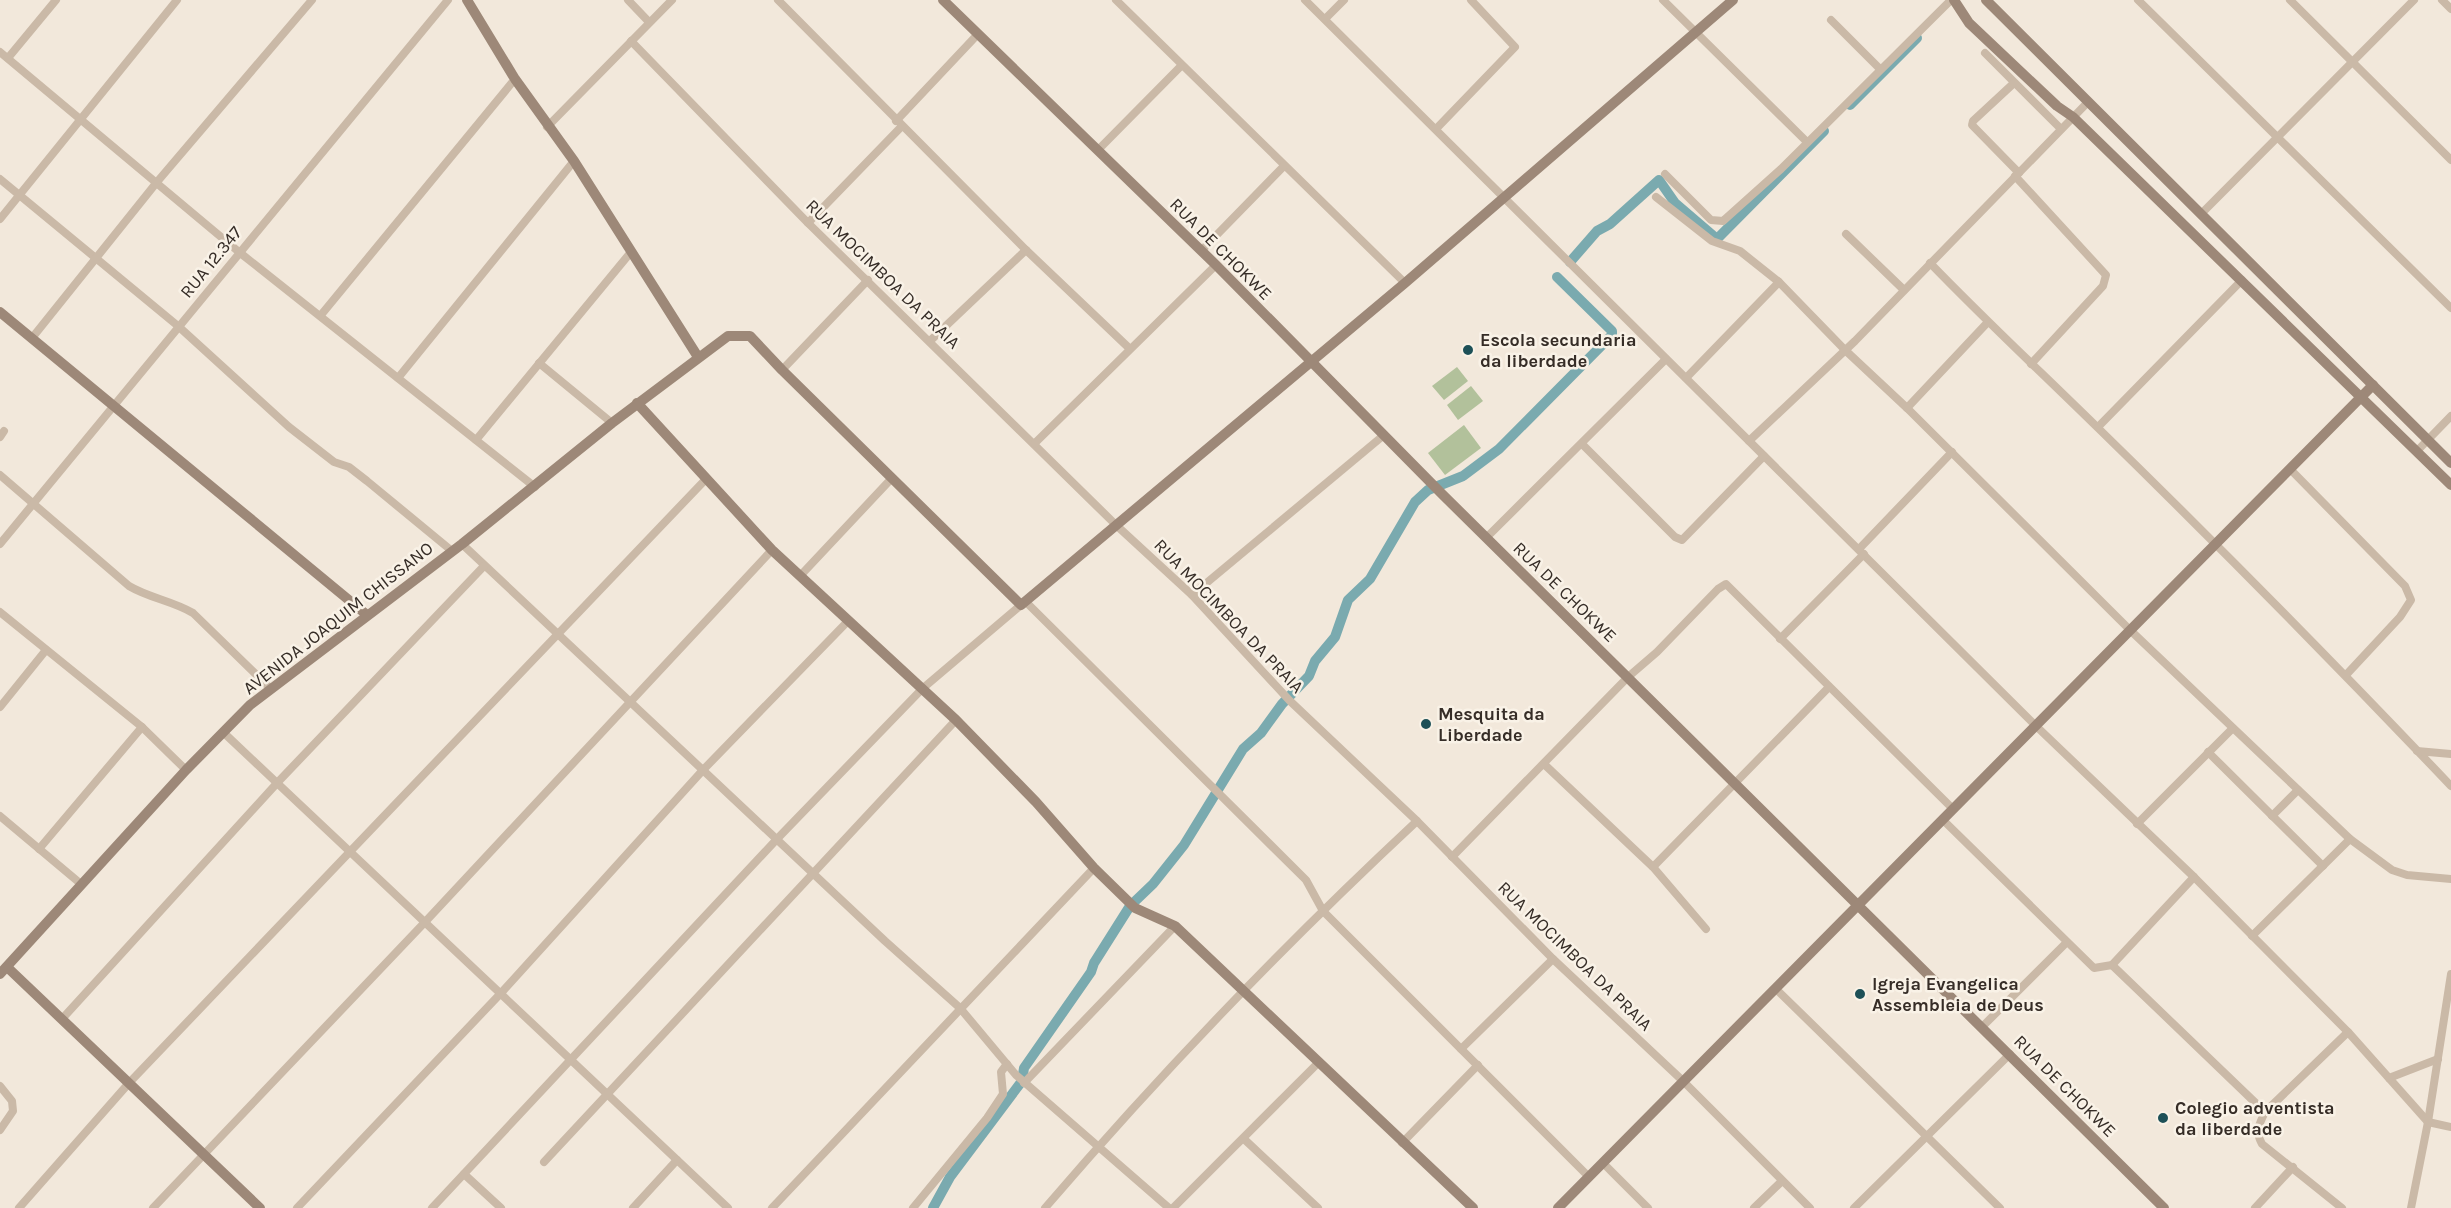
<svg xmlns="http://www.w3.org/2000/svg" width="2451" height="1208" font-family="Karla,sans-serif">
<style>
.green{fill:#b2c19b}
.lines{fill:none;stroke-linecap:round;stroke-linejoin:round}
.canal{stroke:#7aaaaf;stroke-width:10}
.street{stroke:#cab9a7;stroke-width:8}
.secondary{stroke:#9d8878;stroke-width:10}
.poi-dot{fill:#1d5057;stroke:#f9f2e7;stroke-width:2}
.labels{text-anchor:middle;stroke-width:5;stroke-linejoin:round;paint-order:stroke}
.street-label{font-size:18px;fill:#362d27;stroke:#f9f2e7}
.poi-label{font-size:18px;font-weight:bold;fill:#362d27;stroke:#f9f2e7;text-anchor:start}
</style>
<rect width="100%" height="100%" fill="#f2e8db"/>
<g class="green">
<polygon points="1457,367 1468,381 1444,400 1432,386"/>
<polygon points="1471,386 1483,401 1458,420 1447,405"/>
<polygon points="1464,425 1481,448 1445,475 1428,453"/>
</g>
<g class="lines">
<g class="canal">
<polyline points="1850,105 1917,38"/>
<polyline points="1570,262 1597,231 1610,224 1659,180 1675,203 1717,239 1824,131"/>
<polyline points="933,1208 950,1177 1022,1081 1024,1068 1091,972 1094,963 1130,906 1153,884 1184,845 1243,749 1261,733 1282,704 1309,676 1315,661 1335,637 1348,600 1370,579 1415,502 1428,490 1463,476 1499,449 1612,335 1612,331 1557,277"/>
</g>
<g class="street">
<polyline points="628,0 649,22"/>
<polyline points="778,0 1026,250 1129,348"/>
<polyline points="1116,0 1405,283"/>
<polyline points="1305,0 2036,726 2194,877 2348,1032 2428,1122 2451,1127"/>
<polyline points="1663,0 1806,141"/>
<polyline points="2138,0 2451,308"/>
<polyline points="2290,0 2451,160"/>
<polyline points="2442,0 2451,9"/>
<polyline points="1325,19 1344,0"/>
<polyline points="1831,20 1880,69"/>
<polyline points="631,41 808,223 1116,525 1192,595 1290,701 1417,821 1553,959 1683,1081 1810,1208"/>
<polyline points="0,52 239,252 535,487"/>
<polyline points="1985,53 2061,129"/>
<polyline points="8,58 56,0"/>
<polyline points="2014,83 1973,121 1972,125 2019,173"/>
<polyline points="896,121 978,34"/>
<polyline points="547,127 672,0"/>
<polyline points="1436,129 1515,47 1471,0"/>
<polyline points="1098,150 1181,66"/>
<polyline points="1665,174 1711,220 1723,221 1781,169 1951,0"/>
<polyline points="2015,176 2106,275 2103,286 2031,364"/>
<polyline points="0,179 178,326 289,427 334,462 349,467 367,481 452,551"/>
<polyline points="1656,197 1712,241 1740,251 1779,282 1845,350 1907,408 2130,630 2350,839 2392,870 2407,875 2451,879"/>
<polyline points="2201,214 2414,0"/>
<polyline points="0,219 177,0"/>
<polyline points="808,223 902,126"/>
<polyline points="1846,234 1904,290"/>
<polyline points="1201,251 1284,166"/>
<path d="M 1930,263 C 1985,320 2042,373 2098,428 C 2218,545 2336,665 2451,786"/>
<polyline points="321,315 515,79"/>
<polyline points="32,338 157,182 312,0"/>
<polyline points="931,340 1026,250"/>
<polyline points="539,363 612,423"/>
<polyline points="782,370 868,280"/>
<polyline points="398,378 574,161"/>
<polyline points="1686,378 1779,282"/>
<polyline points="1907,408 1987,323"/>
<polyline points="2098,427 2242,280"/>
<polyline points="0,437 4,431"/>
<polyline points="476,440 631,252"/>
<polyline points="1749,441 1855,341 2088,102"/>
<polyline points="1035,443 1216,265"/>
<polyline points="1582,444 1675,537 1682,540 1764,456"/>
<polyline points="2417,451 2451,416"/>
<polyline points="2290,469 2405,586 2411,600 2400,617 2346,675"/>
<path d="M 0,475 L 129,586 C 149,598 173,601 193,613 L 271,689"/>
<polyline points="1486,538 1666,359"/>
<polyline points="0,544 448,0"/>
<polyline points="462,544 885,941 960,1008 1016,1075 1169,1208"/>
<polyline points="1859,549 1952,452"/>
<polyline points="800,576 892,478"/>
<polyline points="1192,595 1384,435"/>
<polyline points="1026,602 1306,880 1323,911 1588,1176"/>
<polyline points="0,612 142,727 186,770"/>
<polyline points="1780,639 1864,554"/>
<polyline points="0,707 46,650"/>
<polyline points="224,733 728,1208"/>
<polyline points="2417,751 2451,754"/>
<polyline points="2208,752 2323,866"/>
<polyline points="1544,764 1653,867 1706,929"/>
<polyline points="0,816 81,884"/>
<polyline points="2272,816 2298,790"/>
<polyline points="1943,820 2094,968 2112,965 2194,877"/>
<polyline points="2137,824 2232,729"/>
<polyline points="39,849 142,727"/>
<polyline points="1452,857 1628,677 1657,652 1718,589 1726,584 1953,809"/>
<polyline points="1653,867 1829,687"/>
<polyline points="2252,936 2350,839"/>
<polyline points="2112,965 2265,1112"/>
<polyline points="1776,989 2000,1208"/>
<polyline points="62,1019 278,782 484,566"/>
<polyline points="1983,1026 2066,943"/>
<polyline points="1461,1049 1553,959"/>
<polyline points="2389,1078 2438,1059"/>
<polyline points="1024,1083 1175,926"/>
<polyline points="0,1086 12,1101 13,1111 0,1130"/>
<polyline points="1244,1139 1318,1208"/>
<polyline points="1402,1143 1478,1065"/>
<polyline points="544,1162 956,720"/>
<polyline points="1603,1163 1648,1208"/>
<polyline points="464,1174 501,1208"/>
<polyline points="19,1208 129,1083 706,479"/>
<polyline points="153,1208 426,921 772,550"/>
<polyline points="297,1208 502,992 703,770 849,620"/>
<polyline points="432,1208 777,839 922,689 1021,605"/>
<polyline points="633,1208 677,1160"/>
<polyline points="772,1208 1094,868"/>
<polyline points="913,1208 987,1118 1003,1094 1001,1072 1007,1064"/>
<path d="M 1045,1208 C 1161,1073 1286,943 1417,821"/>
<polyline points="1173,1208 1318,1063"/>
<polyline points="1754,1208 1782,1181"/>
<polyline points="1854,1208 2010,1054"/>
<polyline points="2255,1208 2293,1167"/>
<path d="M 2342,1208 L 2262,1144 C 2255,1132 2259,1124 2265,1112 L 2348,1032"/>
<polyline points="2411,1208 2428,1122 2451,974"/>
</g>
<g class="secondary">
<polyline points="467,0 515,79 574,161 698,357"/>
<polyline points="943,0 1216,265 1442,494 2164,1208"/>
<polyline points="1954,0 1969,23 2057,106 2073,117 2451,485"/>
<polyline points="1986,0 2451,463"/>
<polyline points="0,312 367,615"/>
<polyline points="637,403 772,550 956,720 1036,802 1094,868 1135,908 1175,926 1473,1208"/>
<polyline points="7,967 260,1208"/>
<polyline points="0,974 186,770 250,705 462,544 612,423 728,336 750,336 782,370 1021,605 1405,283 1733,0"/>
<polyline points="1558,1208 2373,385"/>
</g>
</g>
<g class="poi-dot">
<circle cx="1468" cy="350" r="6"/>
<circle cx="1426" cy="724" r="6"/>
<circle cx="1860" cy="994" r="6"/>
<circle cx="2163" cy="1118" r="6"/>
</g>
<g class="labels">
<g class="street-label">
<text transform="translate(1221 249) rotate(45)" y="6">RUA DE CHOKWE</text>
<text transform="translate(211 262) rotate(-51)" y="6">RUA 12.347</text>
<text transform="translate(883 274) rotate(44)" y="6">RUA MOCIMBOA DA PRAIA</text>
<text transform="translate(1565 592) rotate(44)" y="6">RUA DE CHOKWE</text>
<text transform="translate(1229 616) rotate(46)" y="6">RUA MOCIMBOA DA PRAIA</text>
<text transform="translate(338 618) rotate(-38)" y="6">AVENIDA JOAQUIM CHISSANO</text>
<text transform="translate(1575 956) rotate(44)" y="6">RUA MOCIMBOA DA PRAIA</text>
<text transform="translate(2065 1086) rotate(45)" y="6">RUA DE CHOKWE</text>
</g>
<g class="poi-label">
<text x="1480" y="346">Escola secundaria<tspan x="1480" dy="21">da liberdade</tspan></text>
<text x="1438" y="720">Mesquita da<tspan x="1438" dy="21">Liberdade</tspan></text>
<text x="1872" y="990">Igreja Evangelica<tspan x="1872" dy="21">Assembleia de Deus</tspan></text>
<text x="2175" y="1114">Colegio adventista<tspan x="2175" dy="21">da liberdade</tspan></text>
</g>
</g>
</svg>
